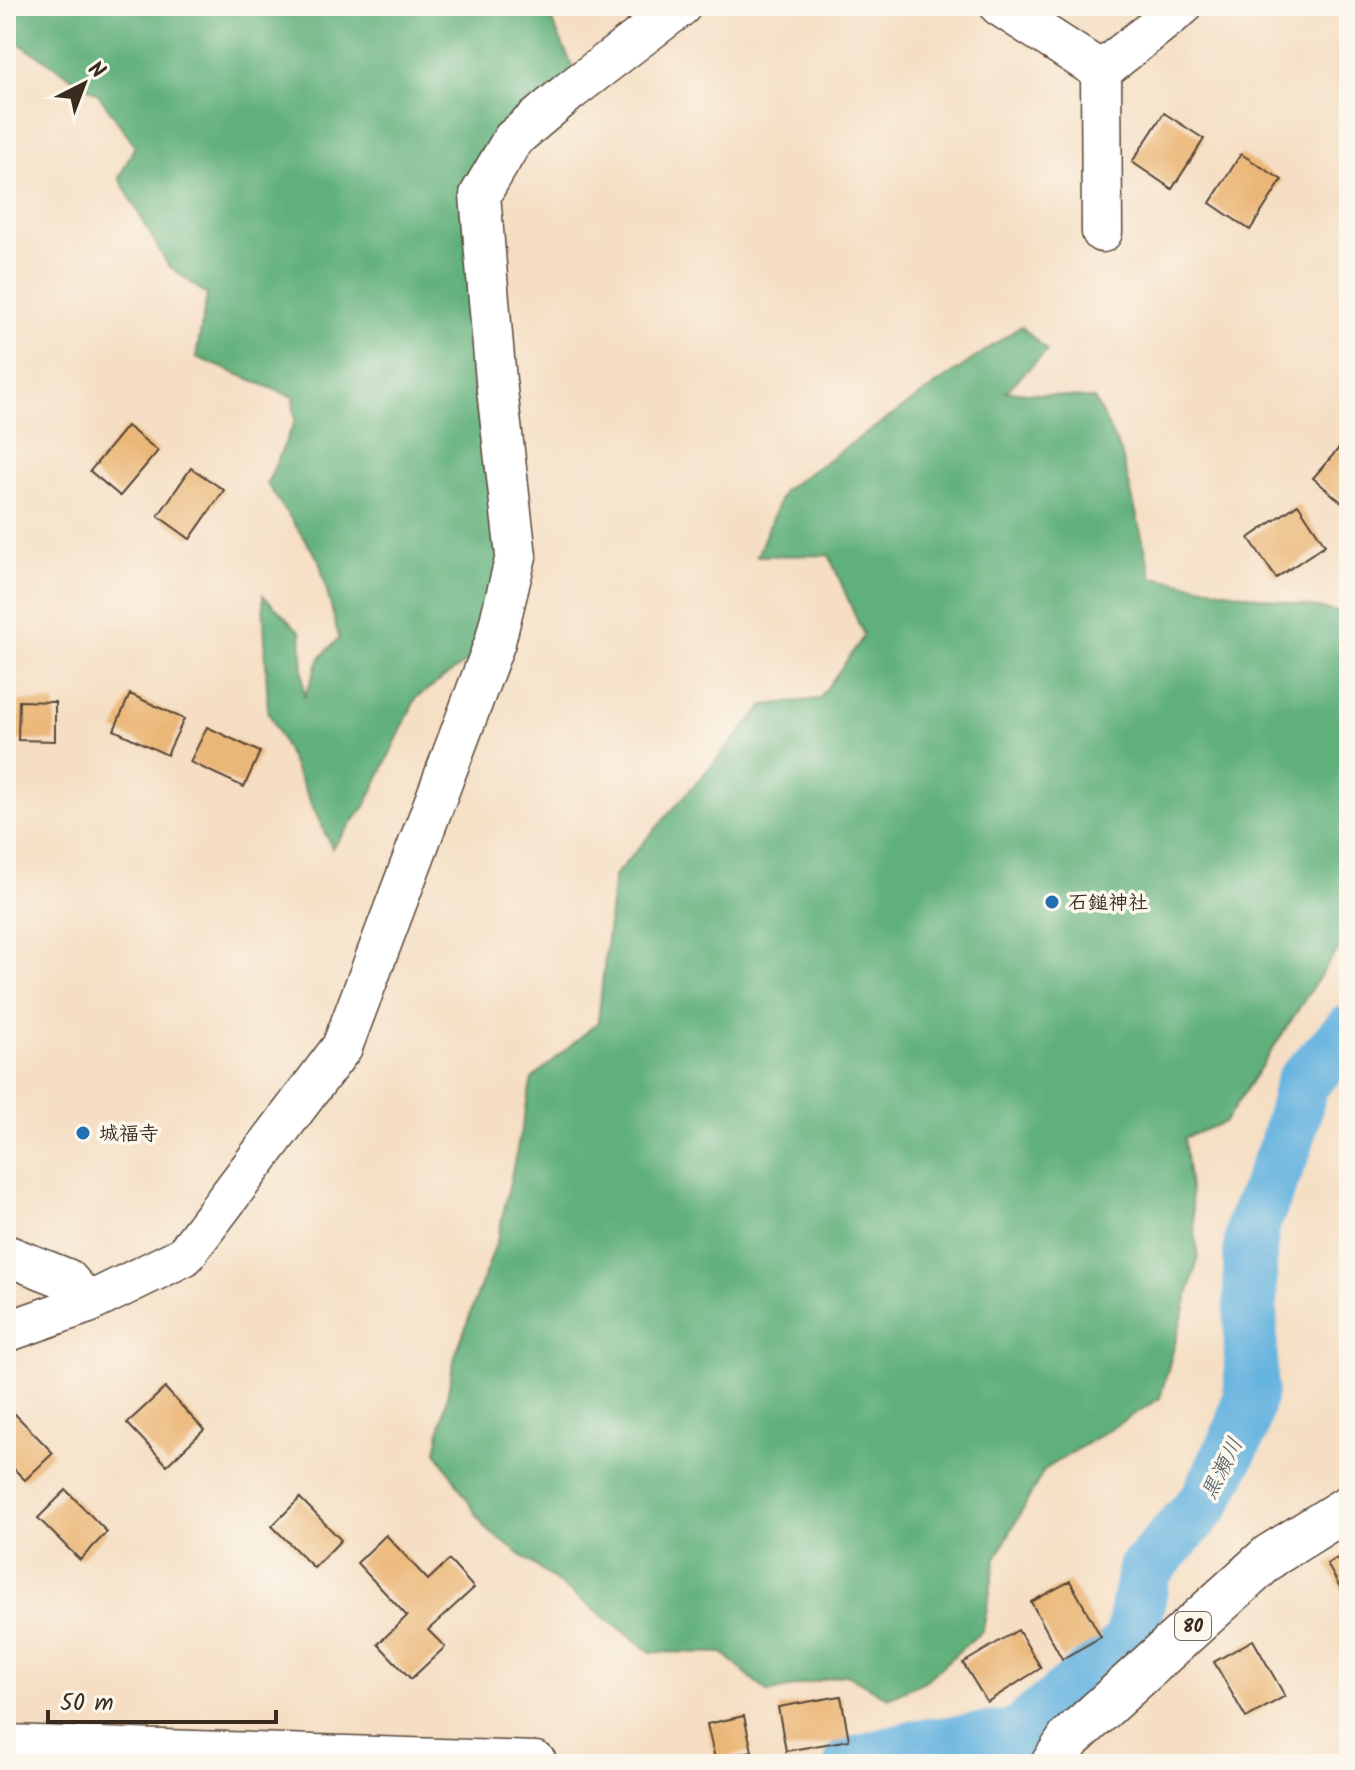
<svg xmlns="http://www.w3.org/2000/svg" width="1355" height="1770" font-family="Kalam,'Klee One',sans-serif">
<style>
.forest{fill:#60b07b;stroke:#4e6d4c;stroke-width:2}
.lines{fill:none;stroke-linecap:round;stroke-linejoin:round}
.river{stroke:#65b3df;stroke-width:54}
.building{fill:#ebb778}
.minor-casing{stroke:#574537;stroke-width:43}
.major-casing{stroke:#574537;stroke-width:47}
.minor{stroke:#fff;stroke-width:40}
.major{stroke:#fff;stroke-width:44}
.poi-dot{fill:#1f6fb2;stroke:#fbf7ec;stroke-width:3}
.labels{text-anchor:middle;stroke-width:7;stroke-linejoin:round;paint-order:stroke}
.shield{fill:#fbf7ec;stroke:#75685c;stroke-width:2}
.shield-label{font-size:18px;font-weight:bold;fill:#3b2a1e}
.poi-label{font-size:20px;font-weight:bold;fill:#3b2a1e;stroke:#fbf7ec;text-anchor:start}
.water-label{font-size:22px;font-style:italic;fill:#4a5a62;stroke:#fbf7ec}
</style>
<rect width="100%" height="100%" fill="#fbf7ec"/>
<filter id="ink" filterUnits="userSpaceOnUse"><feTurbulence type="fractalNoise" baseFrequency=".0125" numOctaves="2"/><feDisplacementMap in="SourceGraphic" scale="16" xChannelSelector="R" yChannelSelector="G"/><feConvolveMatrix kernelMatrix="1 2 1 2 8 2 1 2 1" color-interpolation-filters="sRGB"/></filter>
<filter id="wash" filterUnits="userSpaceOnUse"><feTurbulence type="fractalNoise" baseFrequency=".006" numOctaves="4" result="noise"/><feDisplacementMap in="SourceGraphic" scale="32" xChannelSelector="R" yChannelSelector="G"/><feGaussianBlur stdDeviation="1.8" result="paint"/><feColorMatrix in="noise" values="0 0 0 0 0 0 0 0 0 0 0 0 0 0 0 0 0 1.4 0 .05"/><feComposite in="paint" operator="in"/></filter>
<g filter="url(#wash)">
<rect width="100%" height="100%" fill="#f5dec3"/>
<g class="forest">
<polygon points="6,6 545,6 575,71 474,194 509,549 470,659 416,698 366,805 332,848 268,711 263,595 301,633 304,698 320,658 339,638 319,560 267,484 295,421 293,397 196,357 207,295 168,265 119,178 135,146 98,94 6,35"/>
<polygon points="1021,326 1047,351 1006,391 1094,399 1121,452 1152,577 1349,614 1349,939 1333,956 1225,1122 1184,1138 1198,1259 1160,1398 1044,1470 996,1558 983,1630 925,1681 888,1698 846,1674 768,1693 723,1653 651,1652 486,1529 436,1451 455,1356 498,1238 532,1079 598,1022 614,876 765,705 819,699 864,636 829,555 757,556 783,491"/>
</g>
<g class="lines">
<polyline class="river" points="851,1764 921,1746 1016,1736 1131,1642 1144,1571 1206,1501 1241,1429 1251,1389 1250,1250 1253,1225 1286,1145 1302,1083 1349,1032"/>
</g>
<g id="blocks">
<g class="building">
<polygon points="1164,113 1204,139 1172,189 1132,162"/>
<polygon points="1241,154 1282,180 1250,230 1210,203"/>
<polygon points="127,426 158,451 120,496 90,471"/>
<polygon points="1340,447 1349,455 1349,504 1347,507 1313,478"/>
<polygon points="191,468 224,490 190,539 158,516"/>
<polygon points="1298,504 1325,545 1276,578 1249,538"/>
<polygon points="130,694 184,719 167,755 114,730"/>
<polygon points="19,701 55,702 55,741 18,740"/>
<polygon points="207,727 260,752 244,787 190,762"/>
<polygon points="165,1388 204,1430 167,1465 127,1423"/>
<polygon points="12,1411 53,1453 25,1480 6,1461 6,1417"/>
<polygon points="66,1490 107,1532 80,1560 38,1518"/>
<polygon points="300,1498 341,1540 314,1568 272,1526"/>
<polygon points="386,1535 428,1580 449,1560 474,1588 428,1630 445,1647 411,1679 378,1644 407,1616 357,1563"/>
<polygon points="1349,1552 1349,1603 1327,1564"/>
<polygon points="1070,1581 1101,1637 1062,1659 1031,1602"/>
<polygon points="1018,1630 1041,1668 987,1702 963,1663"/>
<polygon points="1253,1640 1285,1696 1246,1718 1214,1662"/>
<polygon points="841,1696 849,1740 786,1751 778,1707"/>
<polygon points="744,1716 752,1751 715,1759 707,1724"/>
</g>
</g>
</g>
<g filter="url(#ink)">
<use href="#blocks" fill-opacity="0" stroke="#574537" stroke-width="2"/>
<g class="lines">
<g class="minor-casing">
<g id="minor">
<polyline points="1000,6 1101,71 1102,232"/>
<polyline points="1101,71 1182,6"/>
<polyline points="6,1255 67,1279 88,1303"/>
<polyline points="6,1332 88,1303 184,1256 342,1047 495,642 516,556 496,381 480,195 513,139 571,90 681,6"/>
</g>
</g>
<g class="major-casing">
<g id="major">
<polyline points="6,1747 535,1764"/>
<polyline points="1053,1764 1070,1738 1270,1556 1349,1507"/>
</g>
</g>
<use href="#minor" class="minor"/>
<use href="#major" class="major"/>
</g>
</g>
<g class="poi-dot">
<circle cx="1052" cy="902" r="8"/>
<circle cx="83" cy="1133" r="8"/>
</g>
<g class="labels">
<rect class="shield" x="1175" y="1612" width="36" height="28" rx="6"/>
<g class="shield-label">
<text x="1193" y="1632">80</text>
</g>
<g class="poi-label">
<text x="1068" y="909">石鎚神社</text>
<text x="99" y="1140">城福寺</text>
</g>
<g class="water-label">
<text transform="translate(1221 1468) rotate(-63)" y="8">黒瀬川</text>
</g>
</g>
<rect width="1355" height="1770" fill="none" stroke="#fbf7ec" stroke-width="32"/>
<g transform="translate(84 84) rotate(42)" stroke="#fbf7ec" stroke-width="6" paint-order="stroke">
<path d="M0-6L14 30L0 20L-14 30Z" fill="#3b2a1e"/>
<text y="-12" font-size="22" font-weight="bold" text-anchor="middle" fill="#3b2a1e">N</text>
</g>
<path d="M48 1710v12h228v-12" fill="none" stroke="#3b2a1e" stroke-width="4"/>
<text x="60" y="1710" font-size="24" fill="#3b2a1e" stroke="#fbf7ec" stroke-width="6" paint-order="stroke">50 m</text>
</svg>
